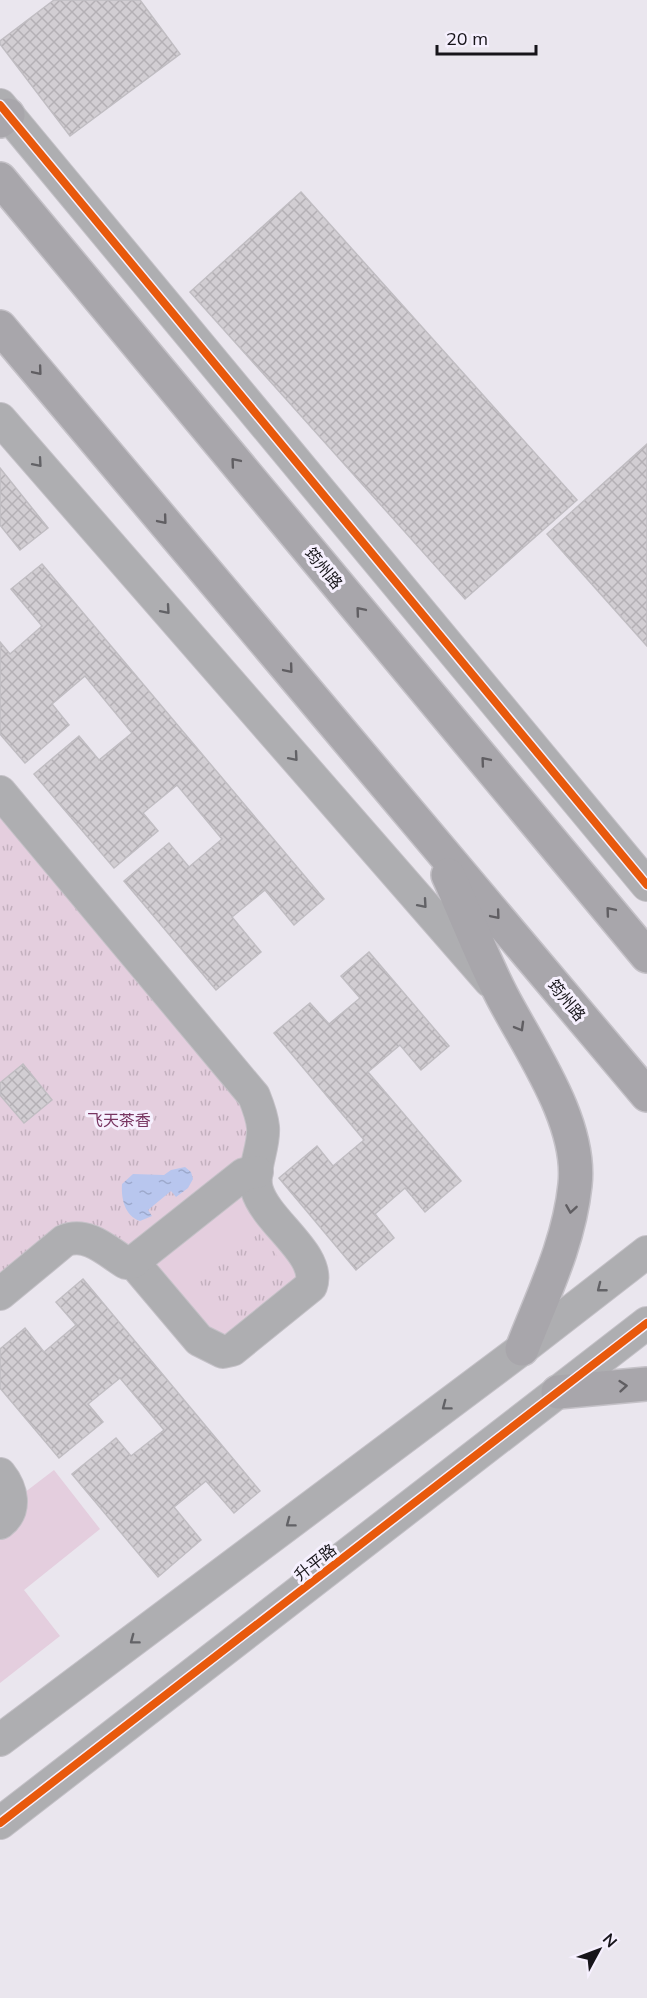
<svg xmlns="http://www.w3.org/2000/svg" width="647" height="1998" font-family="Mulish,'Noto Sans SC',sans-serif">
<style>
.green{fill:#e4cede}
.park{fill:url(#park-tufts)}
.water{fill:url(#water-ripples)}
.building{fill:url(#building-cross-hatch);stroke:#c0bdc2;stroke-width:1.5}
.lines{fill:none;stroke-linecap:round;stroke-linejoin:round}
.minor-casing{stroke:#c4c1c7;stroke-width:34}
.major-casing{stroke:#c4c1c7;stroke-width:36}
.minor{stroke:#aeaeb1;stroke-width:32}
.major{stroke:#a8a6ab;stroke-width:33}
.cycleway-casing{stroke:#f6f0fe;stroke-width:11}
.cycleway{stroke:#e8590c;stroke-width:8}
.oneway{stroke:#605e62}
.oneway2{stroke:#626266}
.labels{text-anchor:middle;stroke-width:6;stroke-linejoin:round;paint-order:stroke}
.street-label{font-size:16px;fill:#17151a;stroke:#f6f0fe}
.park-label{font-size:16px;fill:#773460;stroke:#f6f0fe}
</style>
<defs>
<pattern id="park-tufts" width="24" height="20" patternUnits="userSpaceOnUse" patternTransform="scale(1.5)"><rect width="24" height="20" fill="#e4cede"/><path d="M3 7l-1-3M5 7V3M7 7l1-3M15 17l-1-3M17 17v-4M19 17l1-3" fill="none" stroke="#c3b0be"/></pattern>
<pattern id="water-ripples" width="26" height="14" patternUnits="userSpaceOnUse" patternTransform="scale(1.5)"><rect width="26" height="14" fill="#b8c6ee"/><path d="M2 4q2-2 4 0t4 0M15 11q2-2 4 0t4 0" fill="none" stroke="#9da9cc"/></pattern>
<pattern id="building-cross-hatch" width="8" height="8" patternUnits="userSpaceOnUse" patternTransform="scale(1.5)"><rect width="8" height="8" fill="#d2ced3"/><path d="M0 0l8 8M0 8l8-8" fill="none" stroke="#b4b0b5"/></pattern>
</defs>
<rect width="100%" height="100%" fill="#eae6ee"/>
<g class="green">
<polygon points="244,1174 314,1278 232,1350 133,1262"/>
<polygon points="54,1470 100,1529 24,1590 60,1636 0,1683 0,1539 23,1521 20,1496"/>
</g>
<g class="park">
<polygon points="0,792 254,1096 263,1136 191,1216 201,1229 177,1248 167,1235 133,1262 86,1238 0,1294"/>
<polygon points="259,1233 295,1278 232,1330 196,1285"/>
</g>
<path class="water" d="M 185,1167 L 191,1172 L 193,1179 L 188,1188 L 176,1197 L 171,1191 L 148,1210 L 152,1216 L 140,1221 C 125,1216 121,1199 122,1184 L 133,1174 L 164,1175 L 171,1170 Z"/>
<g class="building">
<polygon points="54,0 140,0 180,54 70,136 0,44 0,41"/>
<polygon points="301,192 577,500 465,599 190,292"/>
<polygon points="647,444 647,646 547,534"/>
<polygon points="0,468 48,528 20,550 0,525"/>
<polygon points="42,564 324,899 294,925 265,890 232,917 261,952 216,990 124,881 169,843 189,867 222,839 177,785 143,813 158,831 114,868 34,774 79,736 99,760 132,733 85,676 52,704 69,725 25,763 0,734 0,642 10,654 42,626 11,589"/>
<polygon points="369,952 449,1046 421,1070 400,1045 368,1072 461,1181 425,1212 405,1188 375,1214 394,1238 356,1270 279,1178 317,1146 333,1166 364,1140 274,1033 310,1003 329,1024 360,998 341,976"/>
<polygon points="23,1064 52,1100 24,1123 0,1095 0,1083"/>
<polygon points="83,1279 260,1491 234,1513 206,1481 174,1507 201,1540 158,1577 72,1474 116,1438 131,1456 164,1430 120,1378 88,1404 103,1422 59,1458 0,1388 0,1349 25,1328 44,1352 76,1325 56,1302"/>
</g>
<g class="lines">
<g class="minor-casing">
<g id="minor">
<polyline points="0,105 647,885"/>
<polyline points="0,419 490,981"/>
<path d="M 0,792 L 254,1096 C 258,1106 262,1116 263,1127 C 265,1147 251,1170 257,1190 C 266,1222 322,1255 311,1286 L 232,1350 L 223,1352 L 199,1340 L 133,1262"/>
<path d="M 0,1294 L 64,1241 C 87,1231 107,1251 126,1263 L 133,1262 L 244,1174 L 257,1172"/>
<path d="M 0,1474 C 12,1489 17,1510 0,1523"/>
<polyline points="0,1740 522,1349 647,1252"/>
<polyline points="0,1823 647,1323"/>
</g>
</g>
<g class="major-casing">
<g id="major">
<polyline points="0,121 8,115"/>
<polyline points="0,179 647,956"/>
<polyline points="0,327 647,1095"/>
<path d="M 448,875 C 466,915 482,957 502,996 C 530,1050 582,1122 575,1185 C 569,1243 543,1295 522,1349"/>
<polyline points="558,1392 647,1384"/>
</g>
</g>
<use href="#minor" class="minor"/>
<use href="#major" class="major"/>
<g class="cycleway-casing">
<g id="cycleway">
<polyline points="0,105 647,885"/>
<polyline points="0,1823 647,1323"/>
</g>
</g>
<use href="#cycleway" class="cycleway"/>
</g>
<defs><path id="oneway-chevron" d="M-2-3.5L2.5 0L-2 3.5" fill="none" stroke-width="1.6" stroke-linecap="round" stroke-linejoin="round" transform="scale(1.5)"/></defs>
<g class="oneway">
<use href="#oneway-chevron" transform="translate(38 371) rotate(50)"/>
<use href="#oneway-chevron" transform="translate(235 462) rotate(-130)"/>
<use href="#oneway-chevron" transform="translate(163 520) rotate(50)"/>
<use href="#oneway-chevron" transform="translate(360 611) rotate(-130)"/>
<use href="#oneway-chevron" transform="translate(289 669) rotate(50)"/>
<use href="#oneway-chevron" transform="translate(485 761) rotate(-130)"/>
<use href="#oneway-chevron" transform="translate(610 911) rotate(-130)"/>
<use href="#oneway-chevron" transform="translate(496 915) rotate(50)"/>
<use href="#oneway-chevron" transform="translate(520 1027) rotate(60)"/>
<use href="#oneway-chevron" transform="translate(571 1209) rotate(99)"/>
<use href="#oneway-chevron" transform="translate(623 1386) rotate(-5)"/>
</g>
<g class="oneway2">
<use href="#oneway-chevron" transform="translate(38 463) rotate(49)"/>
<use href="#oneway-chevron" transform="translate(166 610) rotate(49)"/>
<use href="#oneway-chevron" transform="translate(294 757) rotate(49)"/>
<use href="#oneway-chevron" transform="translate(423 904) rotate(49)"/>
<use href="#oneway-chevron" transform="translate(601 1288) rotate(142)"/>
<use href="#oneway-chevron" transform="translate(446 1406) rotate(143)"/>
<use href="#oneway-chevron" transform="translate(290 1523) rotate(143)"/>
<use href="#oneway-chevron" transform="translate(134 1640) rotate(143)"/>
</g>
<g class="labels">
<g class="street-label">
<text transform="translate(324 568) rotate(50)" y="6">筠州路</text>
<text transform="translate(567 1000) rotate(50)" y="6">筠州路</text>
<text transform="translate(315 1562) rotate(-38)" y="6">升平路</text>
</g>
<g class="park-label">
<text x="119" y="1126">飞天茶香</text>
</g>
</g>
<g transform="translate(599 1950) rotate(49)" stroke="#f6f0fe" stroke-width="4.5" paint-order="stroke">
<path d="M0-4.5L10 22L0 15L-10 22Z" fill="#17151a"/>
<text y="-9" font-size="16" font-weight="bold" text-anchor="middle" fill="#17151a">N</text>
</g>
<path d="M437 45v9h99v-9" fill="none" stroke="#17151a" stroke-width="3"/>
<text x="446" y="45" font-size="18" fill="#17151a" stroke="#f6f0fe" stroke-width="4.5" paint-order="stroke">20 m</text>
</svg>
